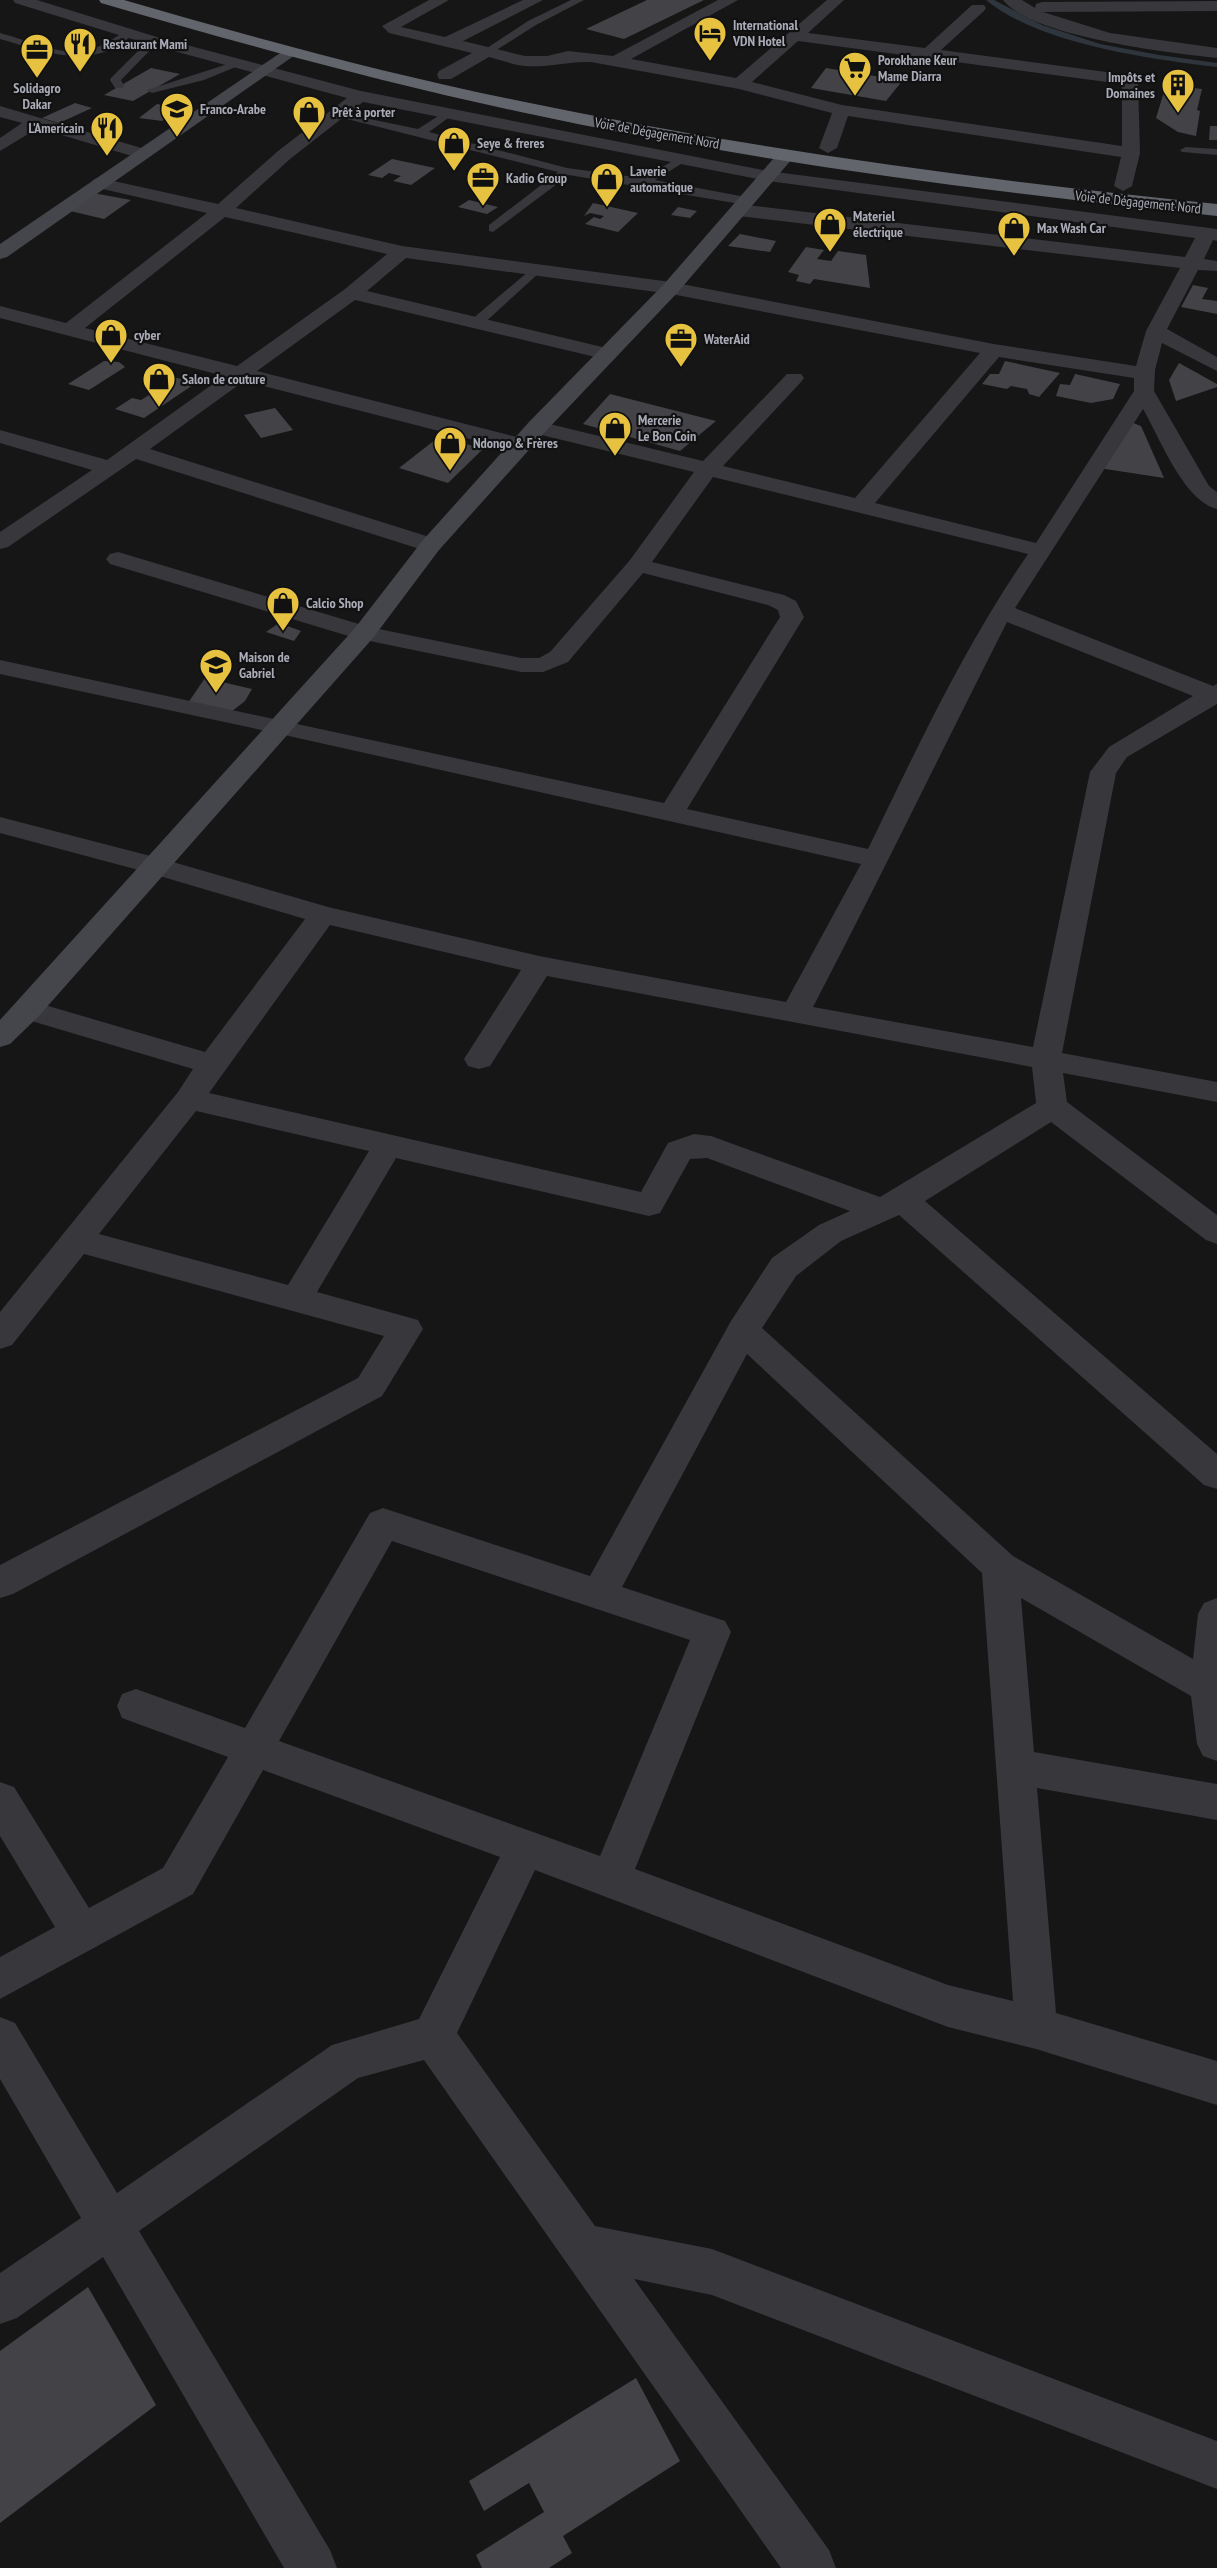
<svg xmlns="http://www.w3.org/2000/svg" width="1217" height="2568" font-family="'PT Sans Narrow',sans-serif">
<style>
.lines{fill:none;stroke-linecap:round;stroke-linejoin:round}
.stream{fill:#2f353d;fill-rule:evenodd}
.building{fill:#434347}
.lane{fill:#37373c;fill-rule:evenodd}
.street{fill:#37373c;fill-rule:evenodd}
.secondary{fill:#45464c;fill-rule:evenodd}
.highway{fill:#63656d;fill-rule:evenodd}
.labels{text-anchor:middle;stroke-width:4.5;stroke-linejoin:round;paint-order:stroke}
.far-poi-label{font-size:14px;font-weight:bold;fill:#a9abb7;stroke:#111112;text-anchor:start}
.far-street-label{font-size:14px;fill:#a9abb7;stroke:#111112}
</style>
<rect width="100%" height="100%" fill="#161617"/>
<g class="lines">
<path class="stream" d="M 986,0 L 994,0 L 1042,25 L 1100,44 L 1159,55 L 1217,63 L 1217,67 C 1150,59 1039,44 986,0 Z"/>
</g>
<g class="building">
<polygon points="647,0 704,0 624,39 586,29"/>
<polygon points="151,68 180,74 133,101 104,95"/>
<polygon points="826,68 868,75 903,80 886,101 811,88"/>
<polygon points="1166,85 1202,89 1198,106 1197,110 1200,111 1196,136 1178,132 1156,118"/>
<polygon points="75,103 92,108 59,123 42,118"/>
<polygon points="157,104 180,108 162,121 139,118"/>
<polygon points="1210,126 1217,126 1217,140 1209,140"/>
<polygon points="392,159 435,168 411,185 393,181 401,176 389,173 382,178 368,175"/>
<polygon points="93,193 131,200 104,219 70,211"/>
<polygon points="469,200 498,207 487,214 458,207"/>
<polygon points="593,203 638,213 618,232 585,224 594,217 600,219 604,216 590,213 584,216"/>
<polygon points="678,207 697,211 690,218 671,215"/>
<polygon points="740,234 776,241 770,252 728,246"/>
<polygon points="806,247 824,250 817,259 831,261 838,251 866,255 870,288 814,279 810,284 796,281 799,275 788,272"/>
<polygon points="1193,285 1208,288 1202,299 1217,301 1217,314 1181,307"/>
<polygon points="104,361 119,362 125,367 89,390 68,384"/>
<polygon points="1005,361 1060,373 1039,397 1029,394 1027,389 1011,386 1007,389 982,384 990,374 999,374"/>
<polygon points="1179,363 1217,384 1217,387 1176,401 1169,380"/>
<polygon points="1075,374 1120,384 1113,399 1091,403 1056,396 1060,384 1070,385"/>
<polygon points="166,375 196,383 144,418 115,409 132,398 141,400 154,392 145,389"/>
<polygon points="610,394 716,421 680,451 583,424"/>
<polygon points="275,408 293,430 261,438 244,415"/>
<polygon points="1128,421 1141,426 1164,478 1099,468"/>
<polygon points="440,436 483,449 448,483 399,468"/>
<polygon points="279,623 301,631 294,641 266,632"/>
<polygon points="205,678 252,689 245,701 231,712 188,703"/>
<polygon points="88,2287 156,2405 0,2523 0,2351"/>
<polygon points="636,2378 680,2461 563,2536 572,2553 549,2568 482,2568 476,2555 544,2512 529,2483 484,2511 469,2481"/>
</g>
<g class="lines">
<g class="lane">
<polygon points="571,0 584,0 536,25 490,54 481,52 528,21"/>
<path d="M 124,32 L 133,34 C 94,72 45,52 0,39 L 0,33 C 28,40 62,58 91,49 C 103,46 114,38 124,32 Z"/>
<polygon points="150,39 159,41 121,80 124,86 123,88 115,88 110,80 111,78"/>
<polygon points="234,62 243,64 204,80 152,93 147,90"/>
<polygon points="446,111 455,113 429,132 567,168 642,178 682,156 688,159 686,161 655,180 746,197 752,201 746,205 569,175 493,232 489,231 489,225 558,172 331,115 336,112 418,129"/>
<polygon points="1186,147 1217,149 1217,155 1182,152 1180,150"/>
<polygon points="535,266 541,270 539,273 481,326 471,326 471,320"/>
</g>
<g class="street">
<path d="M 13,0 L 37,0 L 160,38 L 361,91 L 768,171 L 1217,229 L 1217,241 L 1213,240 L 1204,259 L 1217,261 L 1217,271 L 1198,270 L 1167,329 L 1217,357 L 1217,371 L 1162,343 L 1155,370 L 1154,391 L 1209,486 L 1217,492 L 1217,509 C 1183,500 1160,438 1143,409 L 1015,608 L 1213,686 L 1217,684 L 1217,704 L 1127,757 L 1116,773 L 1062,1053 L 1217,1082 L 1217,1102 L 1063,1073 L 1067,1102 L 1217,1215 L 1217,1244 L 1206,1240 L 1051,1122 L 925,1201 L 1217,1454 L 1217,1489 L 1204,1485 L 899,1215 L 841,1241 L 796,1276 L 762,1328 L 1013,1556 L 1193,1659 L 1198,1614 L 1204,1603 L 1217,1598 L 1217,1761 L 1203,1756 L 1197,1744 L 1191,1696 L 1021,1598 L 1034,1752 L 1217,1784 L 1217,1820 L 1037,1788 L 1056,2013 L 1217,2061 L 1217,2105 L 1036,2049 L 948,2027 L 535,1870 L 457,2033 L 595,2226 L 712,2249 L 1217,2441 L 1217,2489 L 712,2295 L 634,2279 L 829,2550 L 836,2568 L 781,2568 L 424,2060 L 358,2078 L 139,2231 L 330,2550 L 337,2568 L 284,2568 L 103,2257 L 17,2318 L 0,2324 L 0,2273 L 81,2218 L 0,2079 L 0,2017 L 15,2023 L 117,2193 L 332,2045 L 419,2019 L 500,1857 L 263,1770 L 193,1894 L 0,1999 L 0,1957 L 55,1927 L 0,1836 L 0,1782 L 14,1787 L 89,1908 L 163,1868 L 228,1757 L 122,1718 L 117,1706 L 122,1694 L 136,1689 L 245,1728 L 370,1513 L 383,1508 L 590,1576 L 731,1321 L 772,1258 L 819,1225 L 850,1211 L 707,1158 L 690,1159 L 660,1213 L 649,1216 L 396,1158 L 317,1292 L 418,1320 L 423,1329 L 382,1396 L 13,1594 L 0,1598 L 0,1565 L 358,1378 L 384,1336 L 84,1254 L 12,1345 L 0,1349 L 0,1312 L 178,1092 L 193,1069 L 18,1017 L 13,1010 L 18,1003 L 28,1000 L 205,1052 L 305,919 L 146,872 L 0,833 L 0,817 L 166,860 L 328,907 L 539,956 L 786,1002 L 861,864 L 280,734 L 0,674 L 0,660 L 664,803 L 780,617 L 778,610 L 768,605 L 643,573 L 568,662 L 543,672 L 521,672 L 355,638 L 110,564 L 106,559 L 110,554 L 118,552 L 369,627 L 521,658 L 539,658 L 550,652 L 630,560 L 694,472 L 529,432 L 526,427 L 529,422 L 537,421 L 703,461 L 787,374 L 801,374 L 804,378 L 801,382 L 723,466 L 855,498 L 980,353 L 671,294 L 406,258 L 367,291 L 615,350 L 618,354 L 615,358 L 608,360 L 355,300 L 257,371 L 529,440 L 532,445 L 529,450 L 521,452 L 244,381 L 150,449 L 439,540 L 443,545 L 439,550 L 423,550 L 136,459 L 8,547 L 0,549 L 0,532 L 92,470 L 0,443 L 0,430 L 107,460 L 224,376 L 0,318 L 0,306 L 66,323 L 207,213 L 94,187 L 91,183 L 94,179 L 100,178 L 218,204 L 278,151 L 347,98 L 148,44 L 15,3 ZM 363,102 L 768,181 L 1195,238 L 1185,257 L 738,204 L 729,210 L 738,216 L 1180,268 L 1146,331 L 1136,366 L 994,344 L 671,282 L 402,246 L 236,208 L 290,159 ZM 225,217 L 387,254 L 345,289 L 237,366 L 85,328 ZM 999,357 L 1134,378 L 1134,391 L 1036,543 L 875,503 ZM 713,477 L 1028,554 C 964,647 917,748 868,849 L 687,809 L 804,617 L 796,601 L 784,595 L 652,562 ZM 1007,622 L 1193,696 L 1109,747 L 1090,772 L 1033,1047 L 813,1007 C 880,879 942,750 1007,622 ZM 330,925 L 521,970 L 464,1059 L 468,1066 L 479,1069 L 490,1066 L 547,976 L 1032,1067 L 1036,1103 L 880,1197 L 711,1136 L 694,1134 L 668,1143 L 641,1192 L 209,1093 ZM 196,1111 L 369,1151 L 288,1285 L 99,1234 ZM 747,1354 L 982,1573 L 1013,2001 L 948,1985 L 635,1869 L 731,1632 L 725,1621 L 622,1587 ZM 392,1541 L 690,1640 L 600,1856 L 279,1741 Z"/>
<path d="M 429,0 L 449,0 L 401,27 L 445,37 L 523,0 L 543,0 L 463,41 L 525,56 L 547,56 L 568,51 L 613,56 L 718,0 L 738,0 L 631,59 L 736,78 L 827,0 L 844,0 L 808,33 L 925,48 L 972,5 L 984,5 L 986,8 L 984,11 L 941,50 L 1136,76 L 1138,80 L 1140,153 L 1132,186 L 1123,191 L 1114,186 L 1121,157 L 848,116 L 837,148 L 828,153 L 819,148 L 832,113 L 739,89 L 591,62 C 568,61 547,68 525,66 C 513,65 501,60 489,57 L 451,79 L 439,79 L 437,75 L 439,71 L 472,53 L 389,33 L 382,26 ZM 798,41 L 1122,84 L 1122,146 L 842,105 L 752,82 Z"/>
<path d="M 1003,0 L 1022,0 L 1035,8 L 1036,4 L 1042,2 L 1217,1 L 1217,11 L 1043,12 L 1110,33 L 1217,48 L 1217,58 C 1170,53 1032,37 1003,0 Z"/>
<polygon points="0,106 148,150 151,154 142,159 38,128 0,151 0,138 22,123 0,117"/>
</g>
<g class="secondary">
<polygon points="289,47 297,52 295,55 7,257 0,259 0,244"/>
<polygon points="786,150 795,155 792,159 678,292 545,432 439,550 373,638 38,1017 10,1044 0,1047 0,1020 355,628 423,540 529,422 664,284 780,151"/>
</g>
<path class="highway" d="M 99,0 L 124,0 C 255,38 386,74 520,101 C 750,149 983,180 1217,204 L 1217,216 C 982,191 747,161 516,111 C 376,81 239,43 101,3 Z"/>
</g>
<defs>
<g id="hotel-pin" transform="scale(1.725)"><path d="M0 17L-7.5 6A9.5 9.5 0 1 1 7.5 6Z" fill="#e6c240" stroke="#111112"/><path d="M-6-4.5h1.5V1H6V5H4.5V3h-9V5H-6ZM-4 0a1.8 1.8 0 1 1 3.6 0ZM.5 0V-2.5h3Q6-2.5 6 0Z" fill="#111"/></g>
<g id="restaurant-pin" transform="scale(1.725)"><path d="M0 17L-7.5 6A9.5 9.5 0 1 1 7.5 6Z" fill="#e6c240" stroke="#111112"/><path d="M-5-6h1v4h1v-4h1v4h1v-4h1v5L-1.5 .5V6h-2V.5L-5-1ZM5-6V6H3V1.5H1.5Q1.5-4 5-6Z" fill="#111"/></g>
<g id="office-pin" transform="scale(1.725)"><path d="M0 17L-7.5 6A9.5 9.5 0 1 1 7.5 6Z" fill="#e6c240" stroke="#111112"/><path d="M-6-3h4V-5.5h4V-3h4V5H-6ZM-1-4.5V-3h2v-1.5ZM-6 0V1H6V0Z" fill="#111"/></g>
<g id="supermarket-pin" transform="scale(1.725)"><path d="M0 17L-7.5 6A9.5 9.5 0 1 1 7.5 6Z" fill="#e6c240" stroke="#111112"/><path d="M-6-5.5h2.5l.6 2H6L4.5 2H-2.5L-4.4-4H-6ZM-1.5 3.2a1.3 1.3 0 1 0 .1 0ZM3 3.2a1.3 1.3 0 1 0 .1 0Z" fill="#111"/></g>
<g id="building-pin" transform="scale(1.725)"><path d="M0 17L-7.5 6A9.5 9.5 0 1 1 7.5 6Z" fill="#e6c240" stroke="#111112"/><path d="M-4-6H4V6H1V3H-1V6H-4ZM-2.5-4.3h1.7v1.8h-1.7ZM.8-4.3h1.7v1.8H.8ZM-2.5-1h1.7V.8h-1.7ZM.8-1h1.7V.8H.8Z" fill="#111"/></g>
<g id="school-pin" transform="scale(1.725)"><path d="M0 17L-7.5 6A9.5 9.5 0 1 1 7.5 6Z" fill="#e6c240" stroke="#111112"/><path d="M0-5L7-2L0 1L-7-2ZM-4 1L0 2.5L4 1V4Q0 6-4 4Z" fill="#111"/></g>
<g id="shop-pin" transform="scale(1.725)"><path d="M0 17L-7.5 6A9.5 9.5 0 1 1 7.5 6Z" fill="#e6c240" stroke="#111112"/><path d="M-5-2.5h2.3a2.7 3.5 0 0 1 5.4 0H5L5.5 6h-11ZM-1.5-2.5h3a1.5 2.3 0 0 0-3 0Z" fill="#111"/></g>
</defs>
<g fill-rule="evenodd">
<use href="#hotel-pin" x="710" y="33"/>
<use href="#restaurant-pin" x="80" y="44"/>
<use href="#office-pin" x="37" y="50"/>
<use href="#supermarket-pin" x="855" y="68"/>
<use href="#building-pin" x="1178" y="85"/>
<use href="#school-pin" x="177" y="109"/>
<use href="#shop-pin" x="309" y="112"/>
<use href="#restaurant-pin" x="107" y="128"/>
<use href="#shop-pin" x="454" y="143"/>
<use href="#office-pin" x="483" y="178"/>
<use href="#shop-pin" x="607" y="179"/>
<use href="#shop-pin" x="830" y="224"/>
<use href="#shop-pin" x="1014" y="228"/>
<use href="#shop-pin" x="111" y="335"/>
<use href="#office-pin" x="681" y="339"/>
<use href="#shop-pin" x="159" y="379"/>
<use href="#shop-pin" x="615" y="428"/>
<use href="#shop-pin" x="450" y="443"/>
<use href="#shop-pin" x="283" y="603"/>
<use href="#school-pin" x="216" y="665"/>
</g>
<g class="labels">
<g class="far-poi-label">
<text x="733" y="30">International<tspan x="733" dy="16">VDN Hotel</tspan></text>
<text x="103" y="49">Restaurant Mami</text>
<text x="878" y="65">Porokhane Keur<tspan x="878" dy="16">Mame Diarra</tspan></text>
<text x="1155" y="82" text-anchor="end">Impôts et<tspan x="1155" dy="16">Domaines</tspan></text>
<text x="37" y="93" text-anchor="middle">Solidagro<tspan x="37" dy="16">Dakar</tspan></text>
<text x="200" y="114">Franco-Arabe</text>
<text x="332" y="117">Prêt à porter</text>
<text x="84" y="133" text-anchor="end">L'Americain</text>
<text x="477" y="148">Seye &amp; freres</text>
<text x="630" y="176">Laverie<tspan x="630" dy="16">automatique</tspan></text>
<text x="506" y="183">Kadio Group</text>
<text x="853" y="221">Materiel<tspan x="853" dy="16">électrique</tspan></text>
<text x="1037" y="233">Max Wash Car</text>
<text x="134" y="340">cyber</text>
<text x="704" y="344">WaterAid</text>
<text x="182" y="384">Salon de couture</text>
<text x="638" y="425">Mercerie<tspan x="638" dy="16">Le Bon Coin</tspan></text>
<text x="473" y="448">Ndongo &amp; Frères</text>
<text x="306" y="608">Calcio Shop</text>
<text x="239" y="662">Maison de<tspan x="239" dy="16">Gabriel</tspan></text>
</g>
<g class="far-street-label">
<text transform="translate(657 133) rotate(10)" y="5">Voie de Dégagement Nord</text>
<text transform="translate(1138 202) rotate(6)" y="5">Voie de Dégagement Nord</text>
</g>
</g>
</svg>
